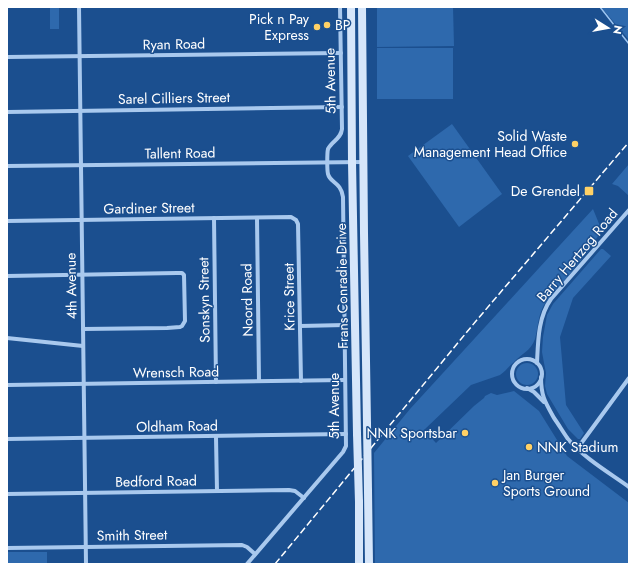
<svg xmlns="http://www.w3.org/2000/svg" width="636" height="571" font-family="Jost,sans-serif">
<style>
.green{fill:#2e69ad}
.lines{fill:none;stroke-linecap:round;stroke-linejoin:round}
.stream{stroke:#9cc4f0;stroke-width:1.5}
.minor{stroke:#a9c9ee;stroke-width:4}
.secondary{stroke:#d6e6fa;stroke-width:8}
.rail{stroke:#fff;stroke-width:1.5;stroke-dasharray:7 3;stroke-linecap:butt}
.secondary-bridge{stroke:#d6e6fa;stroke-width:8}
.poi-dot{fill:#ffd166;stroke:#1b4f8f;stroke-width:1.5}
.labels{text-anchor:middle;stroke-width:3;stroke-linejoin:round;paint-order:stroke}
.poi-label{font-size:14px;fill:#fff;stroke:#1b4f8f;text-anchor:end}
.street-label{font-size:14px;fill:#fff;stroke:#1b4f8f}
</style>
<rect width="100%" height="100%" fill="#1b4f8f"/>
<g class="green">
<rect x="50" y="7" width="9" height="22"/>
<polygon points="377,7 453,7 454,46 377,47"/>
<polygon points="601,7 629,7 629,40"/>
<rect x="377" y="48" width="76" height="51"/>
<polygon points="452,124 502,194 459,227 408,156"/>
<polygon points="629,164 629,196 618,186 612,184"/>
<path d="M 593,209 L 602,231 L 596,239 L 597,241 L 544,305 C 538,315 538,328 535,339 C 531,351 521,354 514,362 C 509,366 506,371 500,375 L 471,385 L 424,430 L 436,443 L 474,406 L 484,398 L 485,396 L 491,393 L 497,395 L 514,391 L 539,411 L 567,456 L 629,503 L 629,564 L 375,564 L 374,453 L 410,409 Z"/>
<polygon points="601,249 603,249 611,256 573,298 560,337 566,405 584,433 580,439 578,439 568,429 547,394 545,386 546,373 544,363 542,352 543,337 547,315 553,304"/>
<circle cx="527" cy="374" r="11"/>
<rect x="7" y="552" width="40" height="12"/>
</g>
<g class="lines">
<polyline class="stream" points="600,7 629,44"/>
<g class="minor">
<polyline points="79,7 86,564"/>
<polyline points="7,57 341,53"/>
<polyline points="7,112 342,107"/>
<polyline points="7,166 363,162"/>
<polyline points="214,218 216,382"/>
<polyline points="257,218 259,381"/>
<polyline points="7,221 291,217 296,220 298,224 301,381"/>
<polyline points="7,276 177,273 182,273 184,275 185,321 182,326 180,327 167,328 83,329"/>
<polyline points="300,326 345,325"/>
<polyline points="7,338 83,346"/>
<circle cx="527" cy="374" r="15"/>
<path d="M 537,363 C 538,342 538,317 551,299 L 629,210"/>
<path d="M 541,377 C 541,396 545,402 554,418 C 559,425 563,432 568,439 C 584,458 608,472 629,487"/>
<polyline points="7,385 345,380"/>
<polyline points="527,388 534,392 544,402"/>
<polyline points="216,437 217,491"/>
<polyline points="7,439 346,434"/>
<polyline points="577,449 629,378"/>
<polyline points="7,494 289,490 295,491 304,498"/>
<polyline points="7,548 242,545 247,547 255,554"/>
<path d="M 247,564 L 343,452 L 346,446 L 343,197 C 341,182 330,183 328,174 C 327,170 327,153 328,149 C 332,141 341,139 342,129 L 340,7"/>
</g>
<g class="secondary">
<polyline points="351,7 352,162 357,434"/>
<polyline points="362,7 364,233 367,424"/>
<polyline points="368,491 369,564"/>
<polyline points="359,502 359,564"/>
</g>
<polyline class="rail" points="275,564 476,321 629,142"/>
<g class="secondary-bridge">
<polyline points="367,424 368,491"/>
<polyline points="357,434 359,502"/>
</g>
</g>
<g class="poi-dot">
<circle cx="327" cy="25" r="4"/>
<circle cx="317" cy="27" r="4"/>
<circle cx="575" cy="144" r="4"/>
<rect x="584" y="186" width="10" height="10" rx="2"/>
<circle cx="465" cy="433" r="4"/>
<circle cx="529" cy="447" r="4"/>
<circle cx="495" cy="483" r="4"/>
</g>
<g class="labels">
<g class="poi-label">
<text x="309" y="24">Pick n Pay<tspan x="309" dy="16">Express</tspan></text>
<text x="335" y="30" text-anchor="start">BP</text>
<text x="567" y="141">Solid Waste<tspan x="567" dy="16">Management Head Office</tspan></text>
<text x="580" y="196">De Grendel</text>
<text x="457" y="438">NNK Sportsbar</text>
<text x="537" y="452" text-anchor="start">NNK Stadium</text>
<text x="503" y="480" text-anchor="start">Jan Burger<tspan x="503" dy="16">Sports Ground</tspan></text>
</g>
<g class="street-label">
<text transform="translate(174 44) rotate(-1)" y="5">Ryan Road</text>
<text transform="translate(330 81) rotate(-91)" y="5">5th Avenue</text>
<text transform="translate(174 98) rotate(-1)" y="5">Sarel Cilliers Street</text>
<text transform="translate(180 153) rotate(-1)" y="5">Tallent Road</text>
<text transform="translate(149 208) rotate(-1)" y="5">Gardiner Street</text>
<text transform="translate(577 255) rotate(-50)" y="5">Barry Hertzog Road</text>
<text transform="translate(71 286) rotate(-91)" y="5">4th Avenue</text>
<text transform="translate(342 286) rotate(-91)" y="5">Frans Conradie Drive</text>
<text transform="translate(289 297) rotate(-91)" y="5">Krice Street</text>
<text transform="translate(204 300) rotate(-91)" y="5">Sonskyn Street</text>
<text transform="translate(247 300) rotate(-91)" y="5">Noord Road</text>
<text transform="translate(176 372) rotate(-1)" y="5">Wrensch Road</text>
<text transform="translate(334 406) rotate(-90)" y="5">5th Avenue</text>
<text transform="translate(177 426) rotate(-1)" y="5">Oldham Road</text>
<text transform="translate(156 481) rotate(-1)" y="5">Bedford Road</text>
<text transform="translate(132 535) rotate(-1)" y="5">Smith Street</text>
</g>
</g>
<rect width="636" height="571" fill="none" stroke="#ffffff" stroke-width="16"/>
<g transform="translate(608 28) rotate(101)" stroke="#1b4f8f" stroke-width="3" paint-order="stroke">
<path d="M0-3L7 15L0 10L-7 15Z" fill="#ffffff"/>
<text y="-6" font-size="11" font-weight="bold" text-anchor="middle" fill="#ffffff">N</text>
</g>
</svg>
